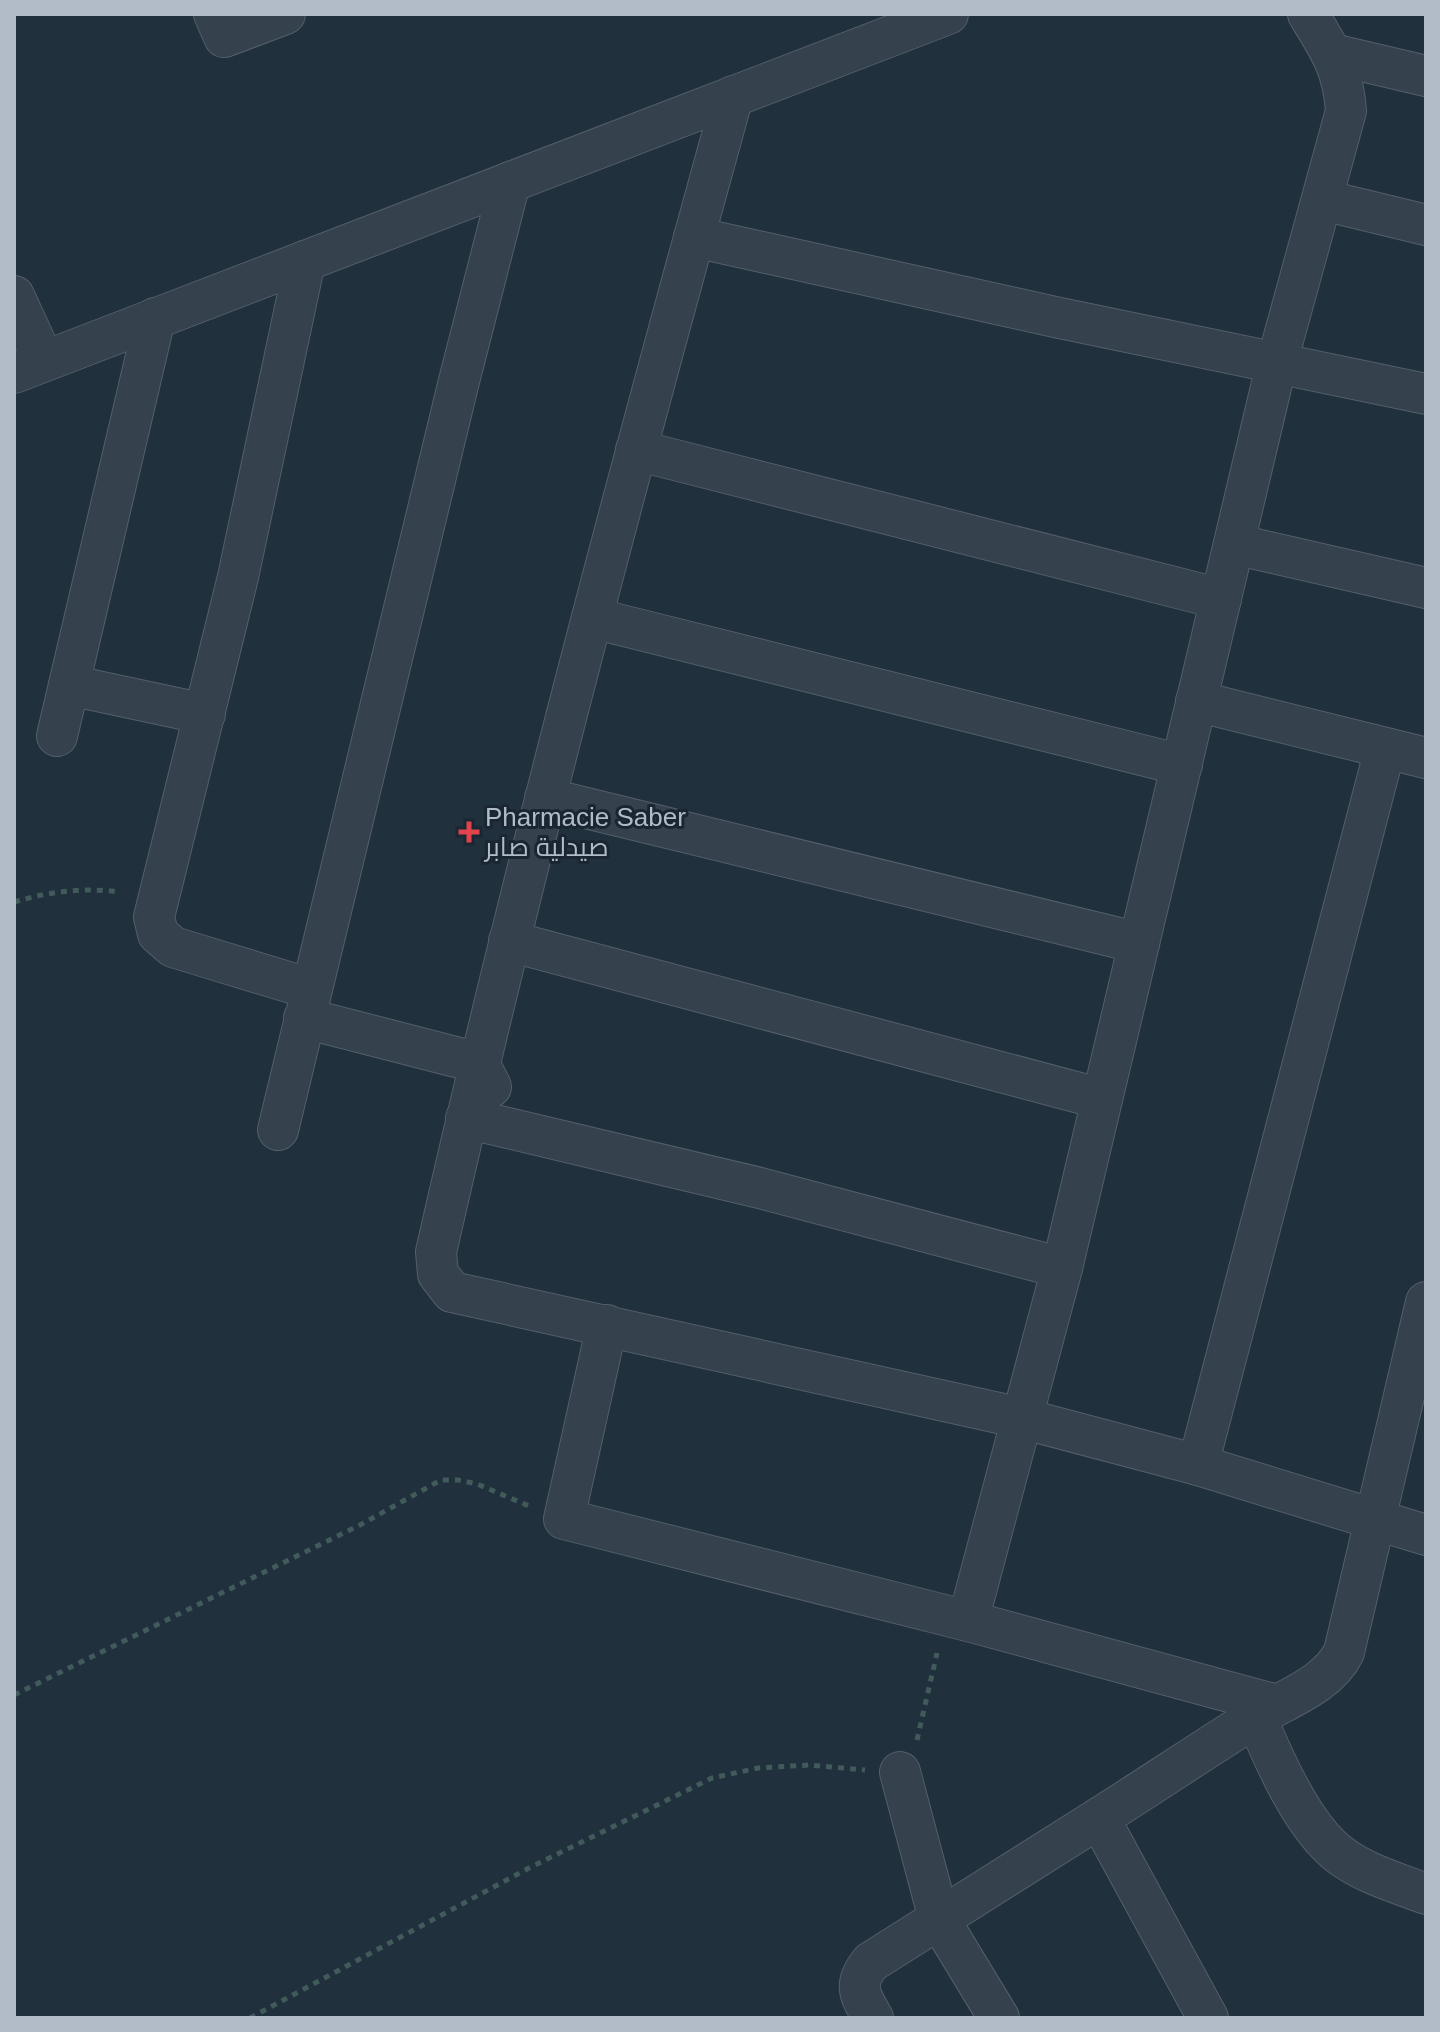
<svg xmlns="http://www.w3.org/2000/svg" width="1440" height="2032" font-family="Arial,Cairo,sans-serif">
<style>
.lines{fill:none;stroke-linecap:round;stroke-linejoin:round}
.minor-casing{stroke:#535f6a;stroke-width:42}
.path{stroke:#415a5a;stroke-width:5;stroke-dasharray:6 6;stroke-linecap:butt}
.minor{stroke:#35414d;stroke-width:40}
.health-dot{fill:#e0444e;stroke:#1a2631;stroke-width:3}
.labels{text-anchor:middle;stroke-width:6;stroke-linejoin:round;paint-order:stroke}
.poi-label{font-size:26px;fill:#b1bcc8;stroke:#1a2631;text-anchor:start}
</style>
<rect width="100%" height="100%" fill="#21303d"/>
<g class="lines">
<g class="minor-casing">
<g id="minor">
<polyline points="214,14 224,37 285,14"/>
<polyline points="1332,54 1426,76"/>
<path d="M 733,96 C 627,479 524,864 436,1252 L 438,1274 L 452,1292 L 1021,1418 L 1198,1465 L 1426,1535"/>
<polyline points="1323,200 1426,225"/>
<polyline points="694,237 1055,317 1426,394"/>
<polyline points="305,261 238,577 154,917 158,934 173,947 311,989"/>
<polyline points="14,296 44,361"/>
<polyline points="14,373 948,14"/>
<polyline points="636,450 1221,599"/>
<polyline points="1234,544 1426,588"/>
<polyline points="593,618 1182,765"/>
<polyline points="69,685 205,714"/>
<polyline points="1196,701 1426,758"/>
<polyline points="57,736 155,318"/>
<polyline points="545,798 1139,943"/>
<polyline points="509,941 1102,1099"/>
<polyline points="304,1018 479,1063 491,1087"/>
<polyline points="466,1118 760,1188 1062,1268"/>
<polyline points="278,1130 458,385 510,182"/>
<polyline points="607,1325 564,1519 968,1621 1277,1705"/>
<polyline points="1198,1465 1385,749"/>
<path d="M 968,1621 L 1062,1268 L 1277,362 L 1346,111 C 1343,68 1330,50 1308,14"/>
<path d="M 1256,1717 C 1274,1760 1303,1827 1340,1855 C 1365,1874 1398,1883 1426,1894"/>
<polyline points="900,1772 939,1919 999,2018"/>
<path d="M 873,2018 C 860,1995 852,1985 871,1962 L 1099,1818"/>
<path d="M 1208,2018 L 1099,1818 C 1151,1785 1203,1750 1256,1717 C 1285,1699 1328,1685 1344,1652 L 1426,1302"/>
</g>
</g>
<g class="path">
<path d="M 14,902 C 48,892 83,887 119,892"/>
<polyline points="14,1695 360,1525 441,1480 458,1480 477,1484 529,1506"/>
<polyline points="917,1740 937,1653"/>
<polyline points="250,2018 529,1868 712,1778 758,1768 809,1765 865,1770"/>
</g>
<use href="#minor" class="minor"/>
</g>
<path class="health-dot" d="M465 820h8v8h8v8h-8v8h-8v-8h-8v-8h8z"/>
<g class="labels">
<g class="poi-label">
<text x="485" y="826">Pharmacie Saber<tspan x="485" dy="30">صيدلية صابر</tspan></text>
</g>
</g>
<rect width="1440" height="2032" fill="none" stroke="#b1bcc8" stroke-width="32"/>
</svg>
